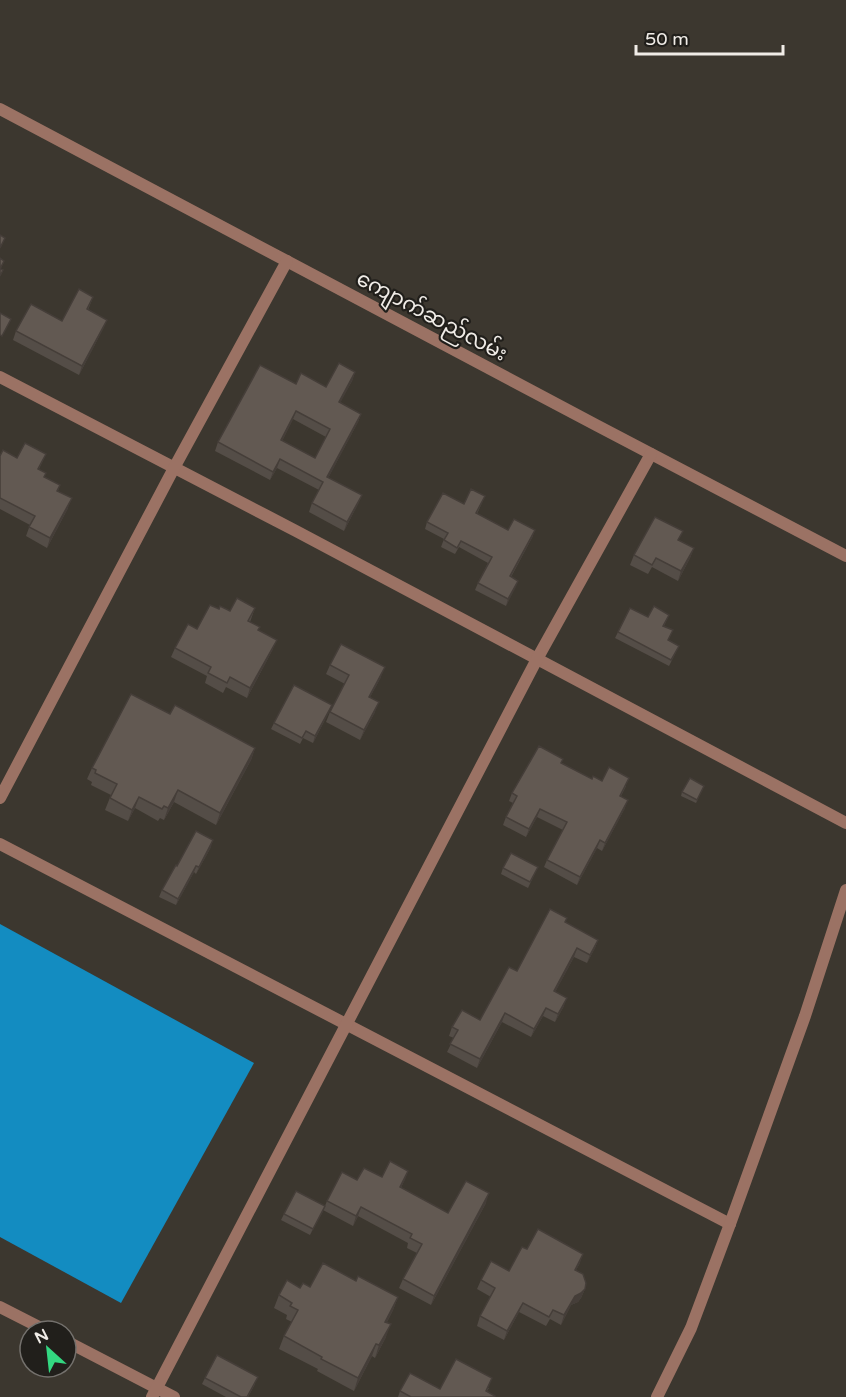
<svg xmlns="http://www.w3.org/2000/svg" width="846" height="1397" font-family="'Varela Round','Noto Sans Myanmar',sans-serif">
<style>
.water{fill:#138cc1}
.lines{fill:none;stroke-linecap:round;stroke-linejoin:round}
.street{stroke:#9b7264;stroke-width:12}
.wall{fill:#544d47;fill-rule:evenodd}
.shaded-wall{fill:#453e39}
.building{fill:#625952;stroke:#453e39;stroke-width:1.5;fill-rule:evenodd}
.labels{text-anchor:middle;stroke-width:4.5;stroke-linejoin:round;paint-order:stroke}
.street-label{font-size:21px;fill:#f0ece7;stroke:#211f1b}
</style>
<rect width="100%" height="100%" fill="#3c372f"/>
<polygon class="water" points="0,924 254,1063 121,1303 0,1237"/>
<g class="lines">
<g class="street">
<polyline points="0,109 596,425 846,556"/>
<polyline points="0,377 296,531 846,823"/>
<polyline points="0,798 174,468 287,261"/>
<polyline points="0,844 730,1224"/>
<polyline points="0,1307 47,1331"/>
<polyline points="66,1341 174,1397"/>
<polyline points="152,1397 537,659 651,454"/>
<polyline points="657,1397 691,1328 730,1224 805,1016 846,890"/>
</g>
</g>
<g class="wall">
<polygon points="93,297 88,310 107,320 103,329 79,375 13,340 16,331 62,321"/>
<path d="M 355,372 L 352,381 L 340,402 L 361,414 L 358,422 L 328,478 L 362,495 L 358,504 L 344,531 L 309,512 L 312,503 L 319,490 L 277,468 L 270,480 L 215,451 L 218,442 L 296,384 L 326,387 ZM 293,419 L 326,437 L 315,458 L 282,441 Z"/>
<polygon points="46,454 39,469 45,477 60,485 58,491 68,508 47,548 26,536 30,525 0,509 0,456 17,458"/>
<polygon points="485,496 477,514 508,530 533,536 511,577 518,581 506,606 475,590 478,583 488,563 459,547 455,554 441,547 444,539 425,529 427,522 464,504"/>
<polygon points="679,541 694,548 690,558 678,581 652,567 648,574 630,565 634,555"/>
<polygon points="255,608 250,622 259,630 273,649 247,698 226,687 223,693 205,683 207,676 171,657 175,648 197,629 219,609 230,611"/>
<polygon points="669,615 664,626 670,637 668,640 676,652 669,666 615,638 618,632 648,617"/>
<polygon points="330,665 381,677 370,697 375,712 360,740 326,722 330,712 345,684 326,674"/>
<polygon points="329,712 313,743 303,738 300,744 271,729 274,723"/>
<polygon points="170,714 255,748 251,760 216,825 174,802 164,820 160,818 158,821 135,808 128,821 105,810 111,795 91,785 92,782 87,779 92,768"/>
<polygon points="562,763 592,779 626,786 621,796 625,808 602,851 597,848 577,885 544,867 547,860 563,830 537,817 526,837 503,825 506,817 513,803 509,801 512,793"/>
<polygon points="704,786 696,803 681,796 682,792"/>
<polygon points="211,847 196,874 194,872 176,905 159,897 162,890 177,866"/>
<polygon points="538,867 528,888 501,874 503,868"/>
<polygon points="567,918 565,922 598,940 595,948 587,963 574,957 555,992 564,1006 555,1022 543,1016 531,1037 502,1022 477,1068 447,1052 454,1038 449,1036 452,1027 480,1020 517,971"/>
<polygon points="408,1171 401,1188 448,1213 486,1203 431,1305 399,1288 403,1279 417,1253 407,1248 408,1243 358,1216 353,1226 323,1210 310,1235 281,1220 284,1214 325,1206 327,1201 357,1180 382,1177"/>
<polygon points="527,1249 580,1263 576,1270 585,1289 581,1298 578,1302 571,1305 561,1325 550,1319 546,1326 519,1312 504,1340 477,1326 480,1316 491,1297 477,1289 481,1280 509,1271"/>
<polygon points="356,1281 398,1297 393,1310 387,1322 386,1337 375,1358 372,1356 354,1391 317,1371 318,1369 279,1349 284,1336 292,1322 286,1319 287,1315 274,1308 279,1295 300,1288 310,1287"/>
<polygon points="205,1378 255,1384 248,1397 226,1397 202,1384"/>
<polygon points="489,1388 487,1391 494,1397 398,1397 400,1391 440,1389"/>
</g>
<g class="shaded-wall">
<polygon points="107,320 103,329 79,375 82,366"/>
<polygon points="355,372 352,381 336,411 339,402"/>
<polygon points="296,411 293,419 278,449 281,440"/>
<polygon points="361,414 358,422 324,486 327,477"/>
<polygon points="280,459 277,468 270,480 273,472"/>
<polygon points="362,495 358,504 344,531 347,522"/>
<polygon points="72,498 68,508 47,548 50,538"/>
<polygon points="535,530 533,536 507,583 510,576"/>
<polygon points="694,548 690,558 678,581 681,571"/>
<polygon points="518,581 516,587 506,606 508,599"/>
<polygon points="277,640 273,649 247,698 250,688"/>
<polygon points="385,667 381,677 365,706 369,697"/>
<polygon points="379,702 375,712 360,740 364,730"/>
<polygon points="332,705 329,712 313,743 315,736"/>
<polygon points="255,748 251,760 216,825 220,813"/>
<polygon points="178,790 174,802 164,820 168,808"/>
<polygon points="139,797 135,808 128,821 132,810"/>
<polygon points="628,800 625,808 602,851 605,843"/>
<polygon points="540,809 537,817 526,837 529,829"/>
<polygon points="213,840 211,847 196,874 199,867"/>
<polygon points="600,840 597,848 577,885 580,877"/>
<polygon points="196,866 194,872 176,905 178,899"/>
<polygon points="598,940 595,948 587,963 590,955"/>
<polygon points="577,948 574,957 551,1000 554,991"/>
<polygon points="567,998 564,1006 555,1022 558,1014"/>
<polygon points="546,1008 543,1016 531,1037 534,1029"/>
<polygon points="505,1013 502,1022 477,1068 480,1059"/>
<polygon points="408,1171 405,1180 396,1196 400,1187"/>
<polygon points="489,1193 486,1203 431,1305 434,1296"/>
<polygon points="325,1206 323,1212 310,1235 313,1229"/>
<polygon points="361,1207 358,1216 353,1226 356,1216"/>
<polygon points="583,1254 580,1263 571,1279 575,1270"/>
<polygon points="585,1289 581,1298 578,1302 571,1305 561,1325 564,1315 575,1296"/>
<polygon points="398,1297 393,1310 381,1334 385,1322"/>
<polygon points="523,1303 519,1312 504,1340 507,1331"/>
<polygon points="391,1324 386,1337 375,1358 379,1345"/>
<polygon points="376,1344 372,1356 354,1391 358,1378"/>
</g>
<g class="building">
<polygon points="0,235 5,238 0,248"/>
<polygon points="0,258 4,261 0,269"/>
<polygon points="0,269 3,270 0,276"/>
<polygon points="79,289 93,297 87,309 107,320 82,366 16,331 31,304 62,321"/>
<polygon points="0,313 11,319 2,336 0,335"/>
<path d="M 339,363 L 355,372 L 339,402 L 361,414 L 327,477 L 362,495 L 347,522 L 312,503 L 323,482 L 280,459 L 273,472 L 218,442 L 260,365 L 296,384 L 301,373 L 326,387 ZM 296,411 L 330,429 L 315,458 L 281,440 Z"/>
<polygon points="25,443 46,454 38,469 46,473 44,477 60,485 57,491 72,498 50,538 29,527 35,516 0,498 0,456 3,450 17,458"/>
<polygon points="471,489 485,496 476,513 508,530 514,519 535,530 510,576 518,581 508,599 478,583 492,557 461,541 457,548 444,540 448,533 427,522 443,493 464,504"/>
<polygon points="655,517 683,531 678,540 694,548 681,571 656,558 652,565 634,555"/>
<polygon points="237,598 255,608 248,621 260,627 258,630 277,640 250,688 230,677 227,683 208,673 211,667 175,648 188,624 197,629 210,605 219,609 220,606 230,611"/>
<polygon points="654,606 669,615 663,626 673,630 668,640 679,646 671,660 618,632 630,608 648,617"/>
<polygon points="341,644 385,667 369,697 379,702 364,730 330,712 349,675 330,665"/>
<polygon points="294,685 332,705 315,736 306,731 302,738 274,723"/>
<polygon points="131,694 170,714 175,705 255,748 220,813 178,790 168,808 164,806 162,809 139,797 132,810 110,798 117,784 95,773 96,770 92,768"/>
<polygon points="539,746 563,759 561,763 592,779 593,776 602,781 609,767 629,778 620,796 628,800 605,843 600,840 580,877 547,860 567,822 540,809 529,829 506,817 517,796 512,793"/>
<polygon points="690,778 704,786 697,800 682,792"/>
<polygon points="196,831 213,840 199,867 196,866 178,899 162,890 176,865 177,866"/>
<polygon points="511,853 538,867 530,882 503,868"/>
<polygon points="550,909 567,918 565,922 598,940 590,955 577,948 554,991 567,998 558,1014 546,1008 534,1029 505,1013 480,1059 450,1044 458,1030 452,1027 462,1010 480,1020 509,967 517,971"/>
<polygon points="390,1161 408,1171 400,1187 448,1213 466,1181 489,1193 434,1296 403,1279 422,1244 410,1238 412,1234 361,1207 356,1216 327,1201 342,1172 357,1180 364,1168 382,1177"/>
<polygon points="296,1191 325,1206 313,1229 284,1214"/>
<polygon points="538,1229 583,1254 575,1270 583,1274 586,1283 585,1289 581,1293 575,1296 564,1315 553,1310 549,1317 523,1303 507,1331 480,1316 495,1288 481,1280 491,1261 509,1271 522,1247 527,1249"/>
<polygon points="323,1263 356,1281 358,1276 398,1297 385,1322 391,1324 379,1345 376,1344 358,1378 321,1359 322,1357 284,1336 298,1310 290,1306 292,1303 279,1295 287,1280 300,1288 303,1283 310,1287"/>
<polygon points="217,1355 258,1377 247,1397 241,1397 205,1378"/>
<polygon points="456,1359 492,1378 486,1391 495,1396 494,1397 411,1397 400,1391 410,1373 440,1389"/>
</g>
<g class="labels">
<g class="street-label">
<text transform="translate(432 316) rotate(28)" y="7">ကျောက်ဆည်လမ်း</text>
</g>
</g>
<g transform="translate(48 1349) rotate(333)"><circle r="28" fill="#211f1b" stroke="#74716d" stroke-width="1.5"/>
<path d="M0-4.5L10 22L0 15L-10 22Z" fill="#33d881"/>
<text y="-9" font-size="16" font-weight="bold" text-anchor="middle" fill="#f0ece7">N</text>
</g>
<path d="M636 45v9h147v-9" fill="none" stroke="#f0ece7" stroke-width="3"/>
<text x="645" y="45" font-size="18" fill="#f0ece7" stroke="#211f1b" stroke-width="4.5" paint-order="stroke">50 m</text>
</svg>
